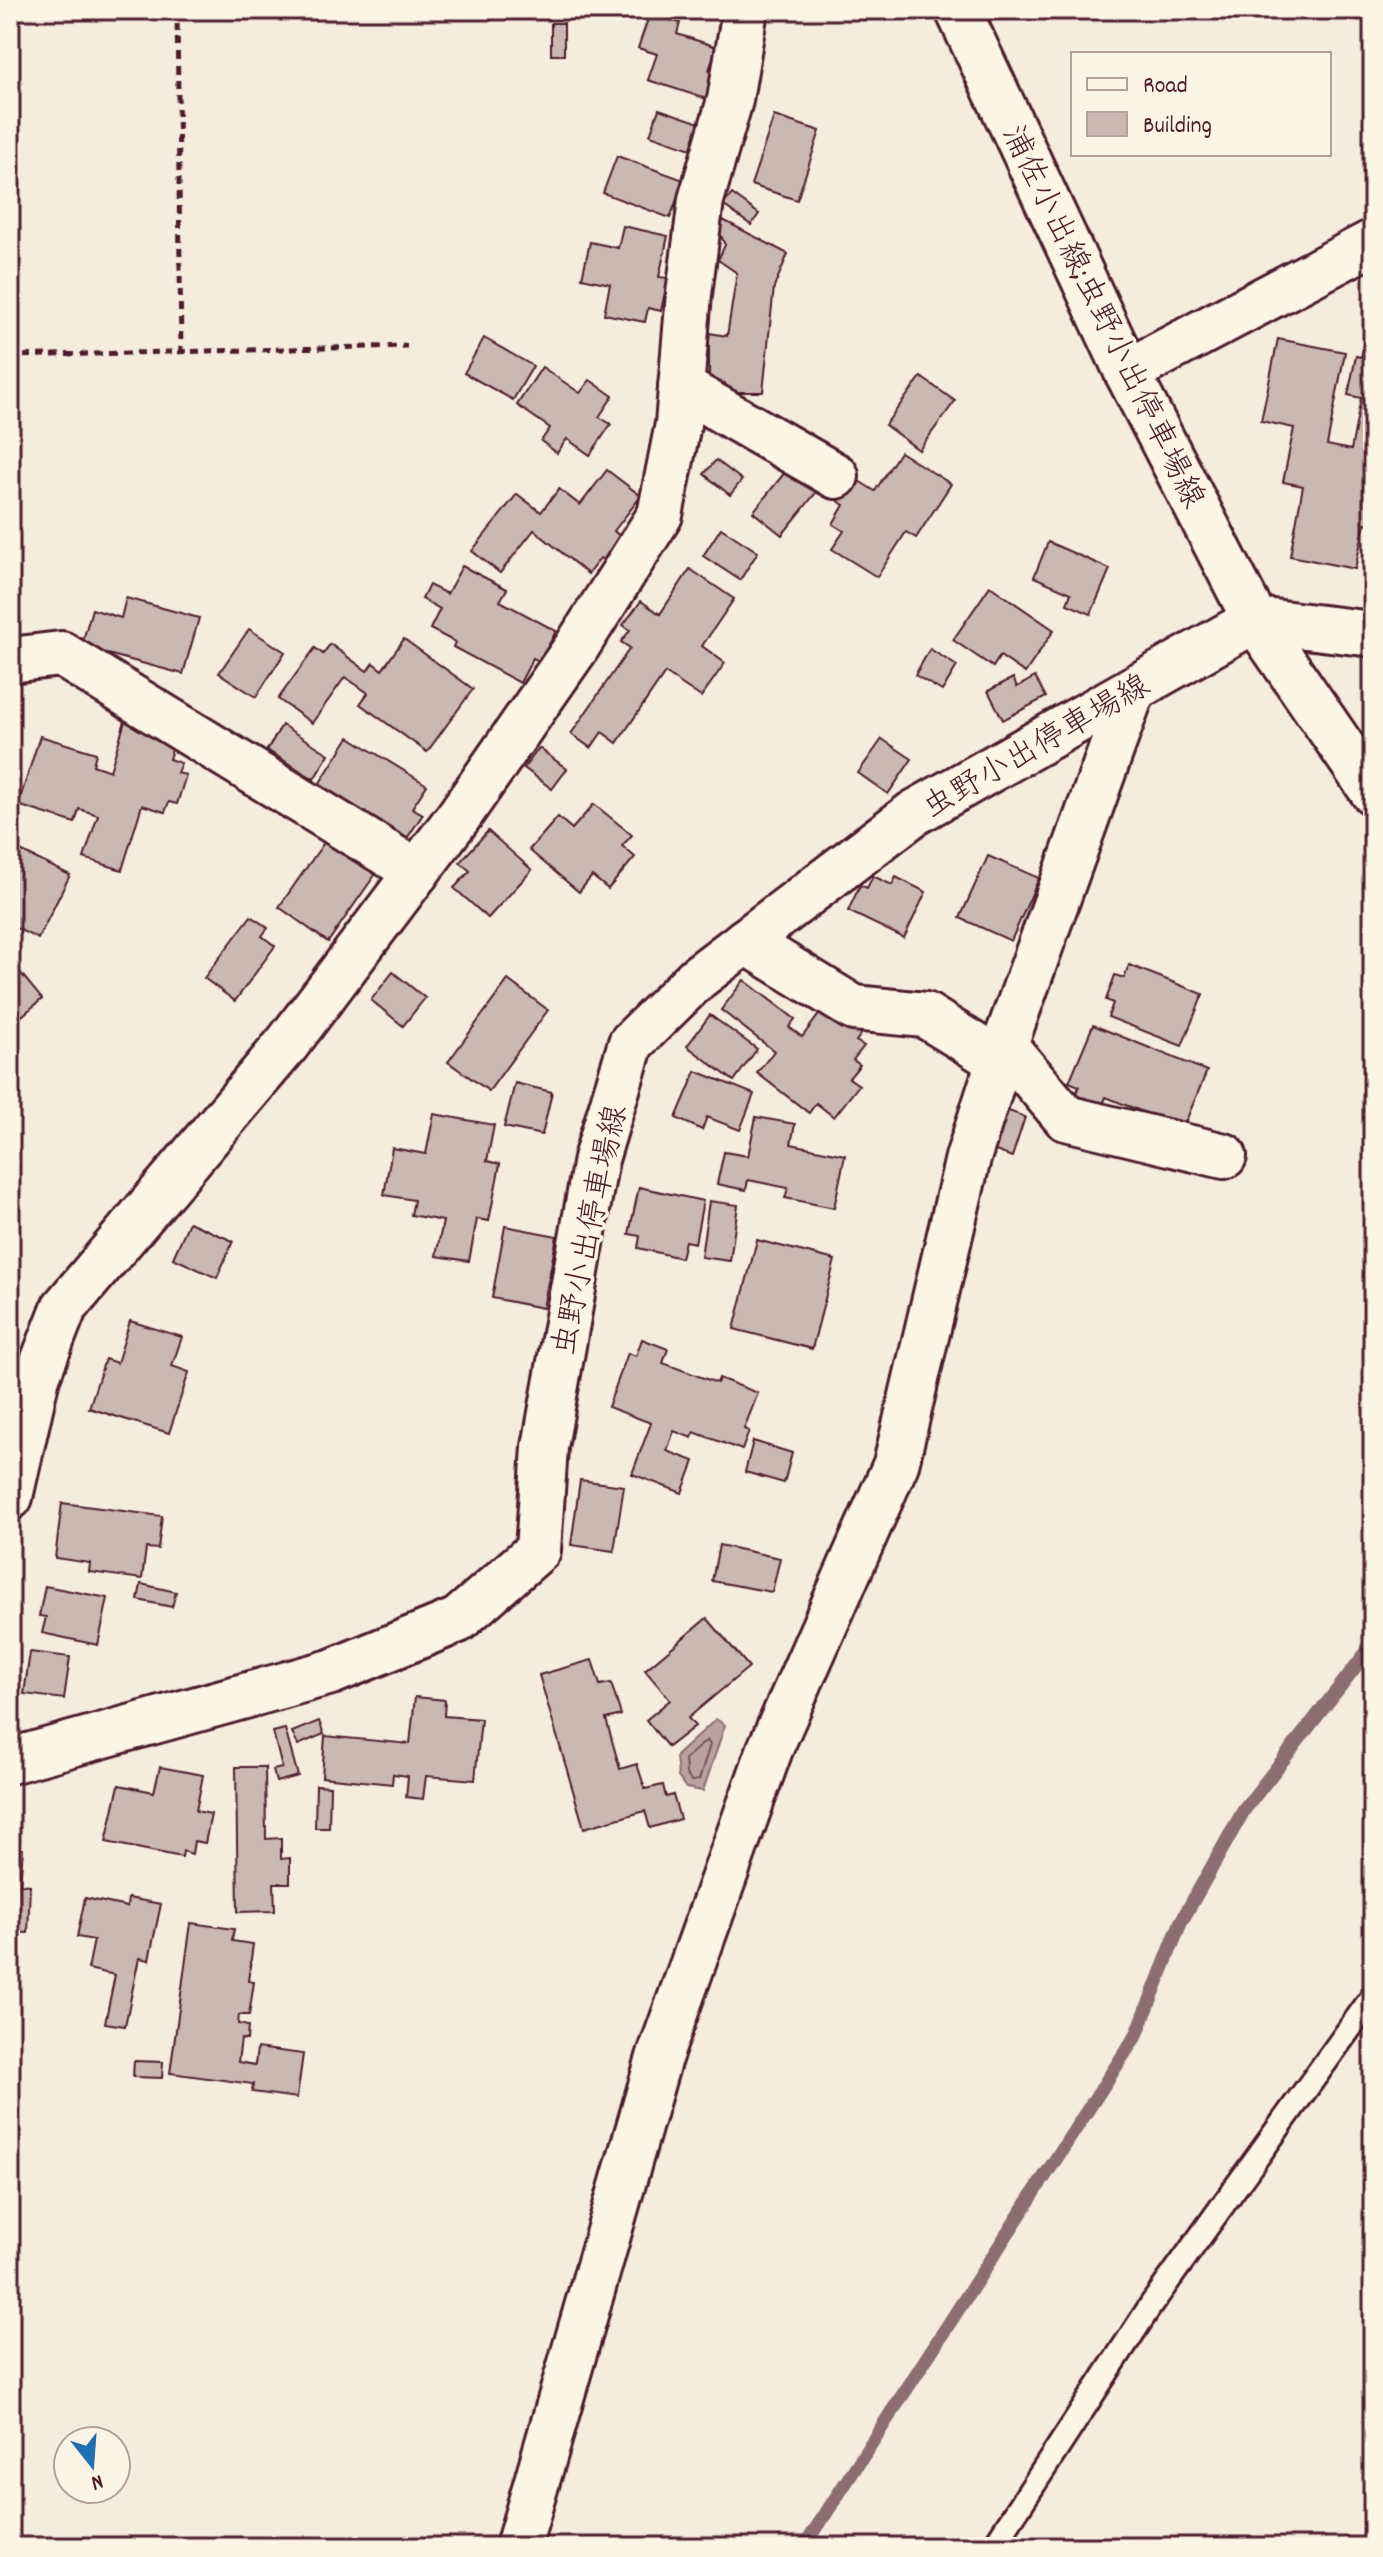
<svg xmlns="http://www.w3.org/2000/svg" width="1383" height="2557" font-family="Dekko,'Klee One',sans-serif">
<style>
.water{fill:#b8a39e;stroke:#8c6e70;stroke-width:2}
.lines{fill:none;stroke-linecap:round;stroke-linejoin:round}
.shore{stroke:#765459;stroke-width:2}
.stream{stroke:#8c6e70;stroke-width:14}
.building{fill:#cab9b1;stroke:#4a1f2b;stroke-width:2}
.service-casing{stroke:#4a1f2b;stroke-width:28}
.minor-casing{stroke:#4a1f2b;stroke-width:50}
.secondary-casing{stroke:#4a1f2b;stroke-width:50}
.path{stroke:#4a1f2b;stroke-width:5;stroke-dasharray:8 6;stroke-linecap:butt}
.service{stroke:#fcf5e5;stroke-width:22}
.minor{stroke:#fcf5e5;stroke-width:44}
.secondary{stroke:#fcf5e5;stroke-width:44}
.labels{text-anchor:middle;stroke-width:7;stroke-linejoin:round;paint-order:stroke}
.street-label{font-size:32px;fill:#4a1f2b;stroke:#fcf5e5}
</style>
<rect width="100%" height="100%" fill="#f5ecde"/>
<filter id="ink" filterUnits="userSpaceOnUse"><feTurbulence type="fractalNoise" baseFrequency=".0125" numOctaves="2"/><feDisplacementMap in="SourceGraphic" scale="16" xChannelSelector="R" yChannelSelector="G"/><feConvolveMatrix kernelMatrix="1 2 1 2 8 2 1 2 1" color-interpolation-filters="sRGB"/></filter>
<g filter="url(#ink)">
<polygon class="water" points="716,1719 725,1725 703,1791 686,1788 678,1777 676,1756"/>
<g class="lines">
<polygon class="shore" points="707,1740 710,1745 699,1780 691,1781 686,1774 685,1759"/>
<polyline class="stream" points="804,2547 1137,2034 1181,1922 1244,1810 1373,1644"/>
</g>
<g class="building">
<polygon points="565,10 580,10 581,17 566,19"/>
<polygon points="650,13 680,23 677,34 717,47 709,70 719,73 710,100 648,80 657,54 638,48"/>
<rect x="551" y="23" width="13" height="32"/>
<polygon points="659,109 700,123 691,149 650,135"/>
<polygon points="774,116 820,131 797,200 751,185"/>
<polygon points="617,156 684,180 670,218 603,193"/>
<polygon points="732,194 759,214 751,225 723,205"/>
<polygon points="723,220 788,254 774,287 763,392 726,392 725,383 709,380 709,333 727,336 737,273 718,260 725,245 719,231"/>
<polygon points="623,226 668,236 659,277 668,278 661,311 648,308 645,322 604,314 610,284 582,278 590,242 618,248"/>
<polygon points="484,338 533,366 513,400 464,373"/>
<polygon points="1278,339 1345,352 1327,445 1351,450 1361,398 1348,395 1356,356 1361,357 1364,347 1373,349 1373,525 1365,523 1355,569 1290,556 1303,486 1283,482 1294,428 1261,421"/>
<polygon points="542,367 580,393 590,380 613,396 599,417 611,424 590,455 567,439 557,453 541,441 550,428 517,405"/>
<polygon points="921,377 955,401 919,450 885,425"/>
<polygon points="900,452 951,484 916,538 906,532 877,577 832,549 844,531 833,524 844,505 834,498 849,475 875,491"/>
<polygon points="716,460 742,480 730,495 704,474"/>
<polygon points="790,466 819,489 782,535 753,512"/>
<polygon points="607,470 641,496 614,531 628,543 610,565 600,558 588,574 534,530 500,573 472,551 517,494 541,512 559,489 580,505"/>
<polygon points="721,528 758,552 740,580 703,556"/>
<polygon points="1048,542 1110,569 1091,614 1067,604 1071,593 1034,577"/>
<polygon points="462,566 507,589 500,601 556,631 540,662 533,658 520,683 453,647 455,642 430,629 440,609 422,599 429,585 447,594"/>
<polygon points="690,569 734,599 702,646 725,663 701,697 665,673 617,743 602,732 591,748 571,734 630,648 621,642 630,630 623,625 641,601 660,614"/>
<polygon points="990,586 1054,630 1025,673 1000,656 993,667 953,640"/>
<polygon points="126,598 199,618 183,674 81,647 92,609 121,618"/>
<polygon points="249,629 285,652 256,697 219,673"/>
<polygon points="404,639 473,689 427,752 360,704 368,693 345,677 312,723 278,699 315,648 323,654 330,644 367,671 373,663 382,670"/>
<polygon points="930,649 957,666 942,691 915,675"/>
<polygon points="1035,677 1046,697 1003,720 988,691 1013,678 1017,687"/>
<polygon points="128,711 179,727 169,759 181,763 177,773 186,775 177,804 169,802 165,812 142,805 122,870 84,858 98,815 79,809 75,823 18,805 40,736 96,753 93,765 110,771"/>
<polygon points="282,725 329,754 314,779 267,750"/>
<polygon points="349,737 427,785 412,808 423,814 404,843 316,789"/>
<polygon points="882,739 912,759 888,794 858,773"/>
<polygon points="539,748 567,769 552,789 524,768"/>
<polygon points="594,804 632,835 622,846 635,857 608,889 592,876 579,892 529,850 558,817 572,829"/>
<polygon points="488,831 532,870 488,918 454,888 470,871 460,862"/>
<polygon points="328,837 377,872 328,942 279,907"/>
<polygon points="10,846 70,875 38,939 10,925"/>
<polygon points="988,856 1039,878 1011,941 960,918"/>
<polygon points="873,876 892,885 896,877 926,892 904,938 848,911 860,885 867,888"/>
<polygon points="251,916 268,928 262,936 275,946 235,1001 204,978"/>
<polygon points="10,960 42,999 10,1026"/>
<polygon points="1129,965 1203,994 1182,1046 1108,1017 1113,1003 1106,1000 1115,975 1124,978"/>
<polygon points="393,972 425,998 403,1026 371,1000"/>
<polygon points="508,980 548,1010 489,1091 448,1062"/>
<polygon points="744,980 795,1019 789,1027 802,1037 827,1004 863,1032 856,1041 864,1046 853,1060 860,1065 849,1078 859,1085 834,1117 816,1103 809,1113 757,1073 774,1051 721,1010"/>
<polygon points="710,1015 757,1049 734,1081 687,1046"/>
<polygon points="1093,1025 1207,1071 1183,1128 1106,1097 1101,1109 1074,1098 1079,1086 1069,1082"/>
<polygon points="696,1071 754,1094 740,1130 707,1117 702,1130 676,1118"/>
<polygon points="515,1083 552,1092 542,1135 504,1127"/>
<polygon points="998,1107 1025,1117 1012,1157 984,1147"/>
<polygon points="434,1114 494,1125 487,1161 500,1164 489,1221 477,1219 469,1261 436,1256 443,1221 411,1215 414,1200 384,1195 392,1148 426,1154"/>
<polygon points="756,1117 795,1124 791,1144 845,1155 834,1208 785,1198 788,1188 748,1180 746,1190 717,1184 724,1152 748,1156"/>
<polygon points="639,1187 703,1201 695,1243 685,1241 681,1258 638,1248 640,1236 629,1234"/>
<polygon points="709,1201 738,1205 730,1261 701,1257"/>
<polygon points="189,1222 233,1241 217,1278 173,1258"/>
<polygon points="505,1226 557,1236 543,1308 492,1298"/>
<polygon points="757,1240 835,1260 812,1349 734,1329"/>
<polygon points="130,1321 182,1337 172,1366 189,1372 169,1433 89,1408 105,1359 117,1363"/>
<polygon points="642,1339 668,1349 663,1363 717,1383 719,1378 758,1393 744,1429 749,1431 742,1450 694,1432 692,1438 674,1431 667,1451 694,1461 682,1493 632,1474 651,1423 608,1407 628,1353 636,1356"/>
<polygon points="753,1441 792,1453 784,1483 745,1472"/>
<polygon points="580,1480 624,1486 614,1551 571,1545"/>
<polygon points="62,1503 162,1516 158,1549 146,1548 142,1579 89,1572 90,1563 55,1558"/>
<polygon points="719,1545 780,1558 772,1592 712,1581"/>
<polygon points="141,1584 176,1592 172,1607 138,1600"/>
<polygon points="45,1586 108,1598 98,1645 42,1633 46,1617 39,1616"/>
<polygon points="707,1618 749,1667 688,1718 695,1726 668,1747 646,1720 670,1700 645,1670"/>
<polygon points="30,1652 70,1657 64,1699 24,1694"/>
<polygon points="592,1660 600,1685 611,1683 621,1715 606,1719 620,1769 637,1764 645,1789 663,1785 666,1797 673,1795 680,1819 650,1828 645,1811 584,1828 539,1675"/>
<polygon points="415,1697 445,1700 444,1716 481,1719 475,1780 426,1776 423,1799 406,1797 408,1776 393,1774 392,1784 322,1777 325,1736 410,1744"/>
<polygon points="319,1721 324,1734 298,1745 292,1732"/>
<polygon points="285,1729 298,1776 276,1782 273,1770 282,1768 273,1732"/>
<polygon points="160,1767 203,1775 196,1811 211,1814 205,1843 194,1841 192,1854 183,1851 182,1857 106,1842 119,1785 154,1792"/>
<polygon points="236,1767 265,1767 266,1839 281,1838 281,1859 290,1858 290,1883 274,1883 275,1911 238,1912"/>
<polygon points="316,1785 330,1786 329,1828 315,1828"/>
<polygon points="10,1848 23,1849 20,1884 30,1885 28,1933 10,1932"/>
<polygon points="85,1898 127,1907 128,1898 161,1904 149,1960 139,1958 125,2026 105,2023 115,1975 88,1969 94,1940 77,1937"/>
<polygon points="191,1923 234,1929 232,1941 253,1944 248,1981 254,1982 249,2015 239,2015 238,2024 248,2026 247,2040 241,2039 238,2062 255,2065 257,2048 303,2054 297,2098 252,2092 253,2084 170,2073"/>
<polygon points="134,2061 163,2062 162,2078 133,2077"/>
</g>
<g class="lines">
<g class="service-casing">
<polyline id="service" points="993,2547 1151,2305 1373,1996"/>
</g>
<g class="minor-casing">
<g id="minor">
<polyline points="1127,372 1373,242"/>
<polyline points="681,387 836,476"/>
<polyline points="1255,620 1373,634"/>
<polyline points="10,660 61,654 417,872"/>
<polyline points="745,941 854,1008 925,1015 999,1061"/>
<polyline points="1005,1046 1066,1118 1224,1156"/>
<polyline points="10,1497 37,1377 64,1308 287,1044 459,816 576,648 660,515 678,424 689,294 701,200 730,100 745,10"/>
<polyline points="518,2547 659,2058 770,1749 896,1464 968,1158 999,1061 1133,689"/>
</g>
</g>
<g class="secondary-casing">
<g id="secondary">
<polyline points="958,10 1127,372 1255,620 1373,792"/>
<polyline points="10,1761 331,1672 458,1620 538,1550 545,1447 596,1159 631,1043 697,978 914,813 1255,620"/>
</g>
</g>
<g class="path">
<polyline points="177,10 181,352"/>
<polyline points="10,356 407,346"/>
</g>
<use href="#service" class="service"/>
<use href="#minor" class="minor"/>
<use href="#secondary" class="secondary"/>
</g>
</g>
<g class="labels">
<g class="street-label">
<text transform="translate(1105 316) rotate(64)" y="11">浦佐小出線;虫野小出停車場線</text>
<text transform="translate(1035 745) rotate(-30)" y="11">虫野小出停車場線</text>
<text transform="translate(588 1230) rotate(-78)" y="11">虫野小出停車場線</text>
</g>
</g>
<rect width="1383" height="2557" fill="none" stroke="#fcf5e5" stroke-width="40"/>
<rect x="20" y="20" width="1343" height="2517" fill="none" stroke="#4a1f2b" stroke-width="3" filter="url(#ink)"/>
<rect x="1071" y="52" width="260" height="104" fill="#fcf5e5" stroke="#b59f9b" stroke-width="2"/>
<rect x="1087" y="78" width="40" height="12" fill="#fcf5e5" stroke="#b59f9b" stroke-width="2"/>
<text x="1143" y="92" font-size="24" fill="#4a1f2b">Road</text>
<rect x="1087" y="112" width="40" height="24" fill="#cab9b1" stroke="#b59f9b" stroke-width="2"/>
<text x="1143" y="132" font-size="24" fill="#4a1f2b">Building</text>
<g transform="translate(92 2465) rotate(163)"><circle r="38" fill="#fcf5e5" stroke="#b59f9b" stroke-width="2"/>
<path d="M0-6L14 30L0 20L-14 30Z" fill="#1f6fb2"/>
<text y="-12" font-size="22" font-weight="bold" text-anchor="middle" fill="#4a1f2b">N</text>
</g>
</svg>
